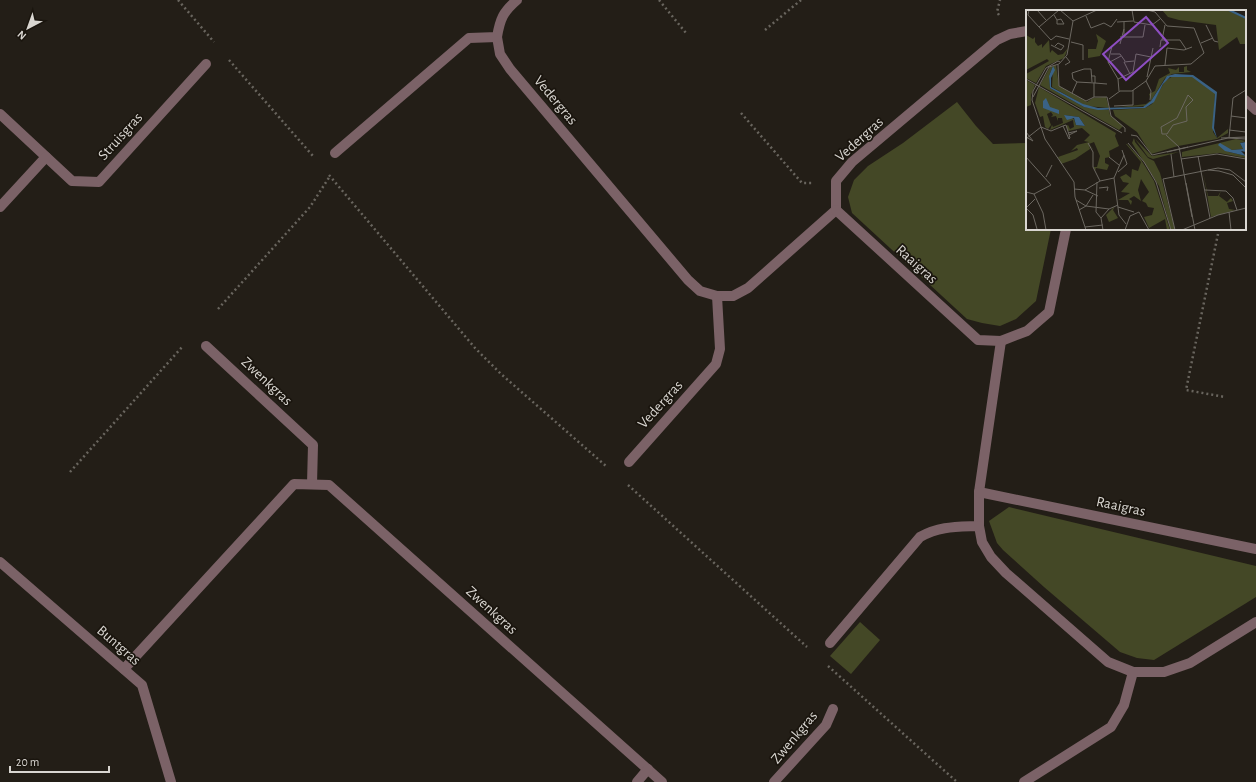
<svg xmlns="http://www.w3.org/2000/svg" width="1256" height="782" font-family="'Alegreya Sans',sans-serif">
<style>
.green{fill:#444826}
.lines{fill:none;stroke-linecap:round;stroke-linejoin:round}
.path{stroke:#69655e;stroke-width:2.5;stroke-dasharray:2 3;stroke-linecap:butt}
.minor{stroke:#7b6267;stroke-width:10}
.labels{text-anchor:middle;stroke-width:3.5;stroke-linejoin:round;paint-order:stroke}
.street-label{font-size:15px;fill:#d9d6d1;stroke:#1a150e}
.inset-river{fill:none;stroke:#3a6285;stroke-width:2}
.inset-road{fill:none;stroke:#6c6861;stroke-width:1}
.view{fill:#8e4ec3;fill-opacity:0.15;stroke:#8e4ec3;stroke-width:2}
.inset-edge{fill:none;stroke:#d9d6d1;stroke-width:2}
</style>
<rect width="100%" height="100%" fill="#231e17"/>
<g class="green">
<polygon points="957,102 976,126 993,144 1027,143 1027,229 1051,229 1036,301 1016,319 1000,326 982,323 967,319 852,213 848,197 854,180 868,166 903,143"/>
<polygon points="1009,507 1256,566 1256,597 1154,660 1137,658 1120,652 1044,587 1003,550 997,543 989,521"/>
<polygon points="860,622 880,640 851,674 830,656"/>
</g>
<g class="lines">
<g class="path">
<polyline points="178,0 214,42"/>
<polyline points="659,0 686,33"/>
<polyline points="999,15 997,12 1000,0"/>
<polyline points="765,30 801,0"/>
<polyline points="229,60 313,156"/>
<polyline points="741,113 802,183 813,183"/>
<polyline points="329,175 475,348 501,374 606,466"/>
<polyline points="1219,229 1186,390 1225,397"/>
<polyline points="218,309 310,207 330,176"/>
<polyline points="70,472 183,346"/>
<polyline points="628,485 807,647"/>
<polyline points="828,666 957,782"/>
</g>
<g class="minor">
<polyline points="497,37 500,54 510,69 688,280 700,291 717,296 733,296 748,288 836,210 836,181 852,162 997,40 1010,34 1027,31"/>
<polyline points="1245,100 1256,110"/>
<polyline points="0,114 72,181 99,182 206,64"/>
<path d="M 335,153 L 469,38 L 497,37 C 500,19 503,12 517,0"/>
<polyline points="0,207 46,157"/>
<polyline points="836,210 978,340 1001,341 1027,331 1049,312 1066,229"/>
<polyline points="1001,341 979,492 979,526 982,542 991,557 1006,573 1108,662 1133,672"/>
<polyline points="206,346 313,445 312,484"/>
<polyline points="629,462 716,364 720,349 717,296"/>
<polyline points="979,492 1256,549"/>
<polyline points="0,562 142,685 171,782"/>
<path d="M 830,643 L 920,537 C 940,526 956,527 979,526"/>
<polyline points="124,669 294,484 329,485 662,782"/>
<polyline points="637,782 648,769"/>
<polyline points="774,782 826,725 833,709"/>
<polyline points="1024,782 1111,727 1124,705 1133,672 1164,672 1190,663 1256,622"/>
</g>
</g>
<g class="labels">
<g class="street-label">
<text transform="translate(556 100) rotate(50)" y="5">Vedergras</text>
<text transform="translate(120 136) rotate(-48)" y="5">Struisgras</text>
<text transform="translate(859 139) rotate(-42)" y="5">Vedergras</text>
<text transform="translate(917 264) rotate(42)" y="5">Raaigras</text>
<text transform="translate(267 381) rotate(43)" y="5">Zwenkgras</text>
<text transform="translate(660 404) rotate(-48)" y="5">Vedergras</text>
<text transform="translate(1121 506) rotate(12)" y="5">Raaigras</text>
<text transform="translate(492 610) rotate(42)" y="5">Zwenkgras</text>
<text transform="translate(119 645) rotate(41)" y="5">Buntgras</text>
<text transform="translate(794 737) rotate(-50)" y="5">Zwenkgras</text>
</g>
</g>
<g transform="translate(1026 10)">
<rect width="220" height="220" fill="#231e17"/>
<path d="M 136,0 L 201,0 L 220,9 L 220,47 L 219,34 L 214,34 L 211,27 L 193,40 L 190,15 L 153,10 L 142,7 ZM 70,24 L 80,31 L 74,46 L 62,48 L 62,39 L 70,39 L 72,31 ZM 0,25 L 7,29 L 9,27 L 9,32 L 12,36 L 16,34 L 16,38 L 23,30 L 24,43 L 26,40 L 32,45 L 37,44 L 42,38 L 38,48 L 20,56 L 10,73 L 0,68 L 0,64 L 23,51 L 21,49 L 0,60 ZM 30,55 L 33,76 L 61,92 L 67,88 L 80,87 L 83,98 L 60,96 L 26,77 L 27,56 L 23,66 L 24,78 L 58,97 L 83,100 L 84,105 L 97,116 L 93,120 L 14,75 L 24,57 ZM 161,56 L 161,60 L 165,62 L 146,64 L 139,68 L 125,91 L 119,96 L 86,98 L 120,94 L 125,90 L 123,84 L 129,81 L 133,69 L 144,63 L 142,58 L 150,60 L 153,57 L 153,62 L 158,62 L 158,57 ZM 147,66 L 167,67 L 189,83 L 187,122 L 191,128 L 202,119 L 202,123 L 191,129 L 152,136 L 125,144 L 111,122 L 89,106 L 87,100 L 119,98 L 126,94 L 139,71 ZM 0,70 L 9,75 L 5,85 L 5,95 L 0,97 ZM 13,77 L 90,123 L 89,126 L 93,136 L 83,141 L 84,147 L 79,148 L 79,153 L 83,155 L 81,160 L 70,158 L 69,161 L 67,156 L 67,141 L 67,157 L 71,157 L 74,146 L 68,132 L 63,134 L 68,140 L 63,135 L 64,139 L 49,149 L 35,154 L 32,147 L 52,140 L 51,138 L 45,141 L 51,135 L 63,132 L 58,131 L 64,125 L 56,118 L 42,121 L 40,116 L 44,114 L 42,115 L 44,119 L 48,117 L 47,110 L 24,120 L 26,115 L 27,117 L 37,113 L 36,108 L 32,108 L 32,111 L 30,106 L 25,107 L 27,105 L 25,102 L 21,104 L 25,115 L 22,119 L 19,117 L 17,106 L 14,107 L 9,93 ZM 38,105 L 53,107 L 59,116 L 50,115 L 48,109 ZM 108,128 L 109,132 L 122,148 L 128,151 L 134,163 L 149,220 L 145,220 L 133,176 L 106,133 ZM 109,129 L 126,146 L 153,142 L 127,149 L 122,147 ZM 210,129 L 220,131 L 214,133 L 217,139 L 206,140 L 193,134 L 203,142 L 220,146 L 220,148 L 193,143 L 156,147 L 156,142 ZM 100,134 L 101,134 L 114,148 L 128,171 L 144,220 L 141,220 L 139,209 L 123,218 L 118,207 L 126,205 L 128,198 L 122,197 L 120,193 L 116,191 L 123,182 L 115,169 L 112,180 L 115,191 L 108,186 L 103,189 L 106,191 L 105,195 L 102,190 L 92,190 L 104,183 L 95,182 L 103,173 L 97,172 L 94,167 L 100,164 L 105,168 L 106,159 L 112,161 L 115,152 ZM 177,162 L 182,186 L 192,186 L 195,181 L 193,186 L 201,192 L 205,188 L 207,191 L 201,193 L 203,199 L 209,200 L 185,207 ZM 89,196 L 87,200 L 92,208 L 83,212 L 80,205 Z" fill="#444826" fill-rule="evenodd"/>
<path d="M 27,56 L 29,60 L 25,68 L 25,77 L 57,94 L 72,98 L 117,97 L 125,91 L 141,66 L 149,64 L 167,65 L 191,82 L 188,118 L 191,128 L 186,118 L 189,84 L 166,67 L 144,67 L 137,74 L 128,92 L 119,98 L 72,100 L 58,97 L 24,78 L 23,66 ZM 20,88 L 24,97 L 33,100 L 33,104 L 17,98 L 17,91 ZM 38,105 L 53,107 L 59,116 L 50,115 L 48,108 L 41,110 ZM 220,132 L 220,142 L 215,141 L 220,146 L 199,141 L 192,135 L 194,133 L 206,140 L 217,139 L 214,133 Z" fill="#3a6285"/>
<path class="inset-river" d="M 203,0 L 220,8"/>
<path class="inset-road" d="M 3,0 L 2,5 L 13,17 L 33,0M 11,0 L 20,10M 34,0 L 47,11M 106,0 L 108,12 L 126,15 L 134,9M 28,5 L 31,10 L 31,14 L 38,14 L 35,9 L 31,10M 60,6 L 65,18 L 78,13 L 85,17 L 91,9M 91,12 L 107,11M 98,12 L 98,27M 180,15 L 188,31 L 192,32M 13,17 L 25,30 L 30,26 L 43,29M 94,27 L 117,27 L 119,15M 136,30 L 139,15M 45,32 L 57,35 L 57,50M 175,33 L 187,28M 94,34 L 98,19M 25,35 L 35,40 L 38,36 L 32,33 L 29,36M 86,36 L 82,52 L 92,69 L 93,81M 134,37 L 135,30 L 154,30 L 160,39M 85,44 L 94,44 L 99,51M 34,52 L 32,51 L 20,58 L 7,81 L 6,90 L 19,129 L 48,172 L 49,187 L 60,220M 82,53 L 95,46M 32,55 L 33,76 L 60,91 L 68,87 L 81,87 L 85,106 L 99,118 L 99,122M 39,55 L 44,52 L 40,47M 139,55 L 141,38 L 158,40 L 166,37M 104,64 L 98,52 L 108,51M 66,66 L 69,66 L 69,73 L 81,74M 121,67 L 127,38M 0,69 L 96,123M 92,69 L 107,62 L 110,44 L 125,47M 120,71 L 125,81 L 124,90M 51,72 L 47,69 L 46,63 L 58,59 L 65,59 L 66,72M 46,83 L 51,72 L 69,73M 162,85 L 167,90 L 160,97 L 161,111 L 147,115 L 141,124 L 136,124 L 135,117 L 151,108 ZM 7,87 L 23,57 L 33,54 L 41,45 L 47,11 L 71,0M 68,87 L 68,73M 83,89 L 94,81 L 106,81 L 120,71 L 129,56 L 165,54 L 178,43 L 168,18 L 141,16 L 129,2 L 121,0M 88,96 L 107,95 L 107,80M 205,106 L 220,108M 40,115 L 44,128 L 43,129 L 37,116 ZM 203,120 L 220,122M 0,122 L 7,131 L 0,127M 42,123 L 51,121 L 43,125M 105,125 L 111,126 L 126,145 L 162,137M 140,125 L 153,137 L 166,207M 1,128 L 15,117 L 25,121 L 37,116M 195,128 L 220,127M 203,128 L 207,88 L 220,80M 62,133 L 67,142 L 67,157 L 74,171M 102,133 L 118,152 L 130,172 L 145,220M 141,142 L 202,128 L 220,129M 145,144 L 148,167M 172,146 L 184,208M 0,147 L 25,175 L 8,184 L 0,182M 83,147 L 93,155M 155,149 L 191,144 L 220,149M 182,160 L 192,158 L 204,160 L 220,172M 92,162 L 101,154 L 96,140M 20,167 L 26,155M 88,168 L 93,205 L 100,214M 88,168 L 98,145M 71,172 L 70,202 L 75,208M 160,173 L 169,220M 73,178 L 82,177 L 81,181M 48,179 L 59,180 L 74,171 L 88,168M 59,180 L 72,186M 179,180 L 200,181 L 207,188 L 211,200M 8,184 L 17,203 L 20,220M 50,190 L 60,196 L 83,199M 92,197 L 108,202M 0,198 L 7,205 L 11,219M 0,198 L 9,189M 53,200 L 60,196 L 67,185M 113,202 L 123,220M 203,202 L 205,220M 75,208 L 83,199 L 92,195M 75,208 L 77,220M 59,217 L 77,215M 99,220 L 104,206 L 113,202M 149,220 L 137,169 L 182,160 L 193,161 L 207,165 L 220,178M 156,220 L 192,205 L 220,198"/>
<path class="view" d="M 120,7 L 142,33 L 100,70 L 77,44 Z"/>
<rect width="220" height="220" class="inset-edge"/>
</g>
<g transform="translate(28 28) rotate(221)" stroke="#1a150e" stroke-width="3" paint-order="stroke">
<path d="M0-3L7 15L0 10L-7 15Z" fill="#d9d6d1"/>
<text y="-6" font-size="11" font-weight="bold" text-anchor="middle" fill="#d9d6d1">N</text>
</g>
<path d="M10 766v6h99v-6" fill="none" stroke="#d9d6d1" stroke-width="2"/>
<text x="16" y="766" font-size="12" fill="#d9d6d1" stroke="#1a150e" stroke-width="3" paint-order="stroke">20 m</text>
</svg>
